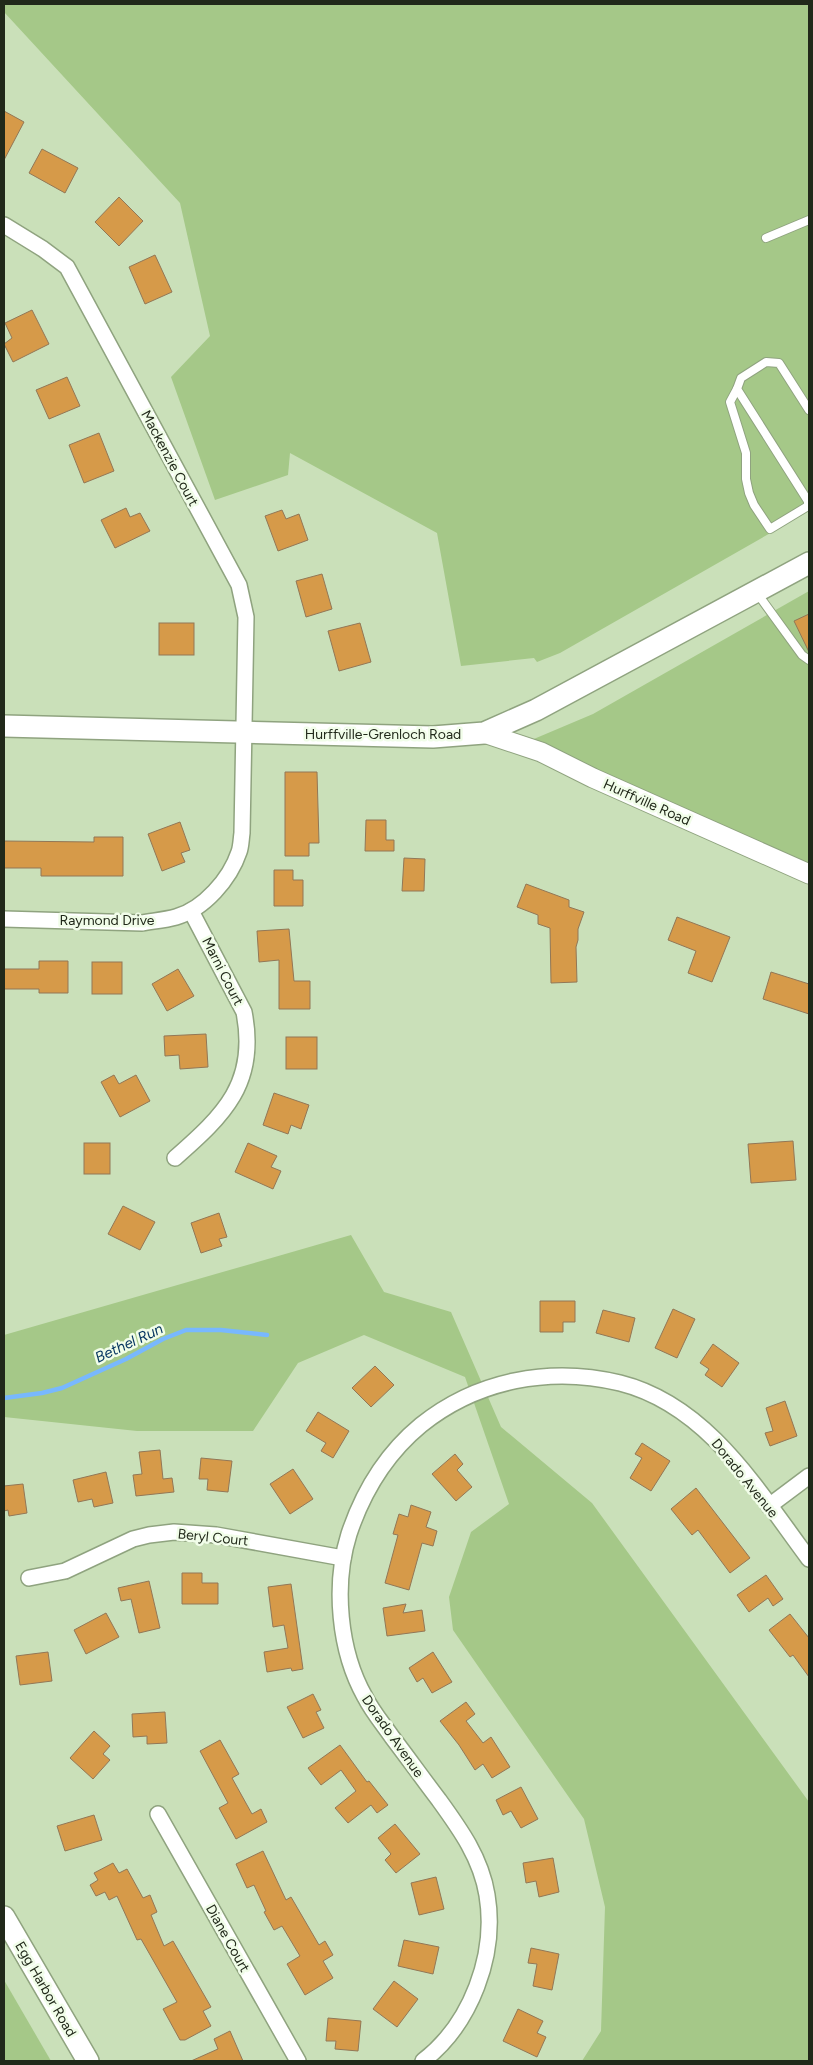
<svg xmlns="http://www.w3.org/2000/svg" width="813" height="2065" font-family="Figtree,sans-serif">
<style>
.green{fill:#a5c888}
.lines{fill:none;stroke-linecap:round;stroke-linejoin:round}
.stream{stroke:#78b8fe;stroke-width:4.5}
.building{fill:#d69a49;stroke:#927756}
.service-casing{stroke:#8fa37f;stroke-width:10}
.minor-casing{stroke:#8fa37f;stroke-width:18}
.tertiary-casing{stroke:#8fa37f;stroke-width:21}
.secondary-casing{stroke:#8fa37f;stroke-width:24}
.service{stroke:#fff;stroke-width:8}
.minor{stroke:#fff;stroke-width:15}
.tertiary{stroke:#fff;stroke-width:19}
.secondary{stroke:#fff;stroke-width:21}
.labels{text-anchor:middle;stroke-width:5;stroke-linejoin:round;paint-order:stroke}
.street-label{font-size:14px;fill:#21291a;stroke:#f1fde9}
.water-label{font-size:15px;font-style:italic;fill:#03335e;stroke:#f1fde9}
</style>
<rect width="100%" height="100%" fill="#cae0b9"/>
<g class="green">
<polygon points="4,4 809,4 809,511 560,653 537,662 534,658 461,666 437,533 290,453 288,475 215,500 171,377 210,336 180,203 4,12"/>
<polygon points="809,591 809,877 522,744 593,714"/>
<polygon points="351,1235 384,1292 451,1312 501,1427 592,1503 809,1802 809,2061 582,2061 601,2031 605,1907 584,1819 453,1630 449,1597 471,1532 509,1504 465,1377 364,1335 298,1363 253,1431 137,1431 4,1417 4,1335"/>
<polygon points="4,1980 51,2061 4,2061"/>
</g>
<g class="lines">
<polyline class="stream" points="4,1398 42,1393 62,1388 126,1359 163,1339 186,1330 221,1330 267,1335"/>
</g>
<g class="building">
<polygon points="4,111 24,122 4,160"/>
<polygon points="42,149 78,168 65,193 29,173"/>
<polygon points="119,197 143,221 119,246 95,222"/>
<polygon points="155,255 172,292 145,304 129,267"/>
<polygon points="32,310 49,344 13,362 4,344 12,338 5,323"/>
<polygon points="67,377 80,406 49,419 36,390"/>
<polygon points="99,433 114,471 84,483 69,445"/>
<polygon points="126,508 130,517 140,513 150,531 115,548 101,520"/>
<polygon points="282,510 286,519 299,514 308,540 278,551 265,516"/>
<polygon points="322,574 332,609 306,617 296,581"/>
<polygon points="809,614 809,652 794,621"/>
<rect x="159" y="623" width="35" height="32"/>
<polygon points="360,623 371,662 339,671 328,631"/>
<polygon points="285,772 317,772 319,843 309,843 309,856 285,856"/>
<polygon points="366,820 386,820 386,840 394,840 394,851 365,851"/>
<polygon points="180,822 190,850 181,853 185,862 162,871 148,834"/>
<polygon points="94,837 123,837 123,876 41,876 41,868 4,868 4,841 94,842"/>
<polygon points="404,858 425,859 424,891 402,891"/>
<polygon points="274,870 293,870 293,880 303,880 303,906 274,906"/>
<polygon points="526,884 569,900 569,907 584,912 578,929 578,940 576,947 577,982 551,983 550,928 538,924 538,915 517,907"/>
<polygon points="677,917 730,937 712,982 688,973 696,951 668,940"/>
<polygon points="289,929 294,981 310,981 310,1009 279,1009 279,960 259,962 257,931"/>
<polygon points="39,961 68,961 68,993 39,993 39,989 4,989 4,969 39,969"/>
<rect x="92" y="962" width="30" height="32"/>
<polygon points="178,969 194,996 167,1011 152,984"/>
<polygon points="771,972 809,984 809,1014 763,999"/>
<polygon points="206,1034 208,1067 180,1069 179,1055 165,1056 164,1036"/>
<rect x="286" y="1037" width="31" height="32"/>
<polygon points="114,1075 119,1084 136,1075 150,1101 120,1117 101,1082"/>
<polygon points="274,1093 309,1105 301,1129 291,1125 288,1134 263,1125"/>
<polygon points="793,1141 796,1180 751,1183 748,1144"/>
<rect x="84" y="1143" width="26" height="31"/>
<polygon points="248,1143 277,1156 271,1167 281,1171 273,1189 235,1172"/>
<polygon points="123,1206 155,1222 140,1250 108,1234"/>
<polygon points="219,1213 227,1237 219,1239 222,1246 201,1253 191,1223"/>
<polygon points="540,1301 575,1301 575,1322 563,1322 563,1332 540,1332"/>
<polygon points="673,1309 695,1319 677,1358 655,1348"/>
<polygon points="603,1310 635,1318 629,1342 596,1333"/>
<polygon points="713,1344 739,1363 722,1387 705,1375 709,1369 700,1363"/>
<polygon points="375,1366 394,1385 371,1407 352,1388"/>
<polygon points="785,1401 797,1436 770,1446 765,1433 773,1431 766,1408"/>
<polygon points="318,1412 349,1431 333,1458 321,1451 326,1443 306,1431"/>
<polygon points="642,1443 670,1461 651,1491 630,1478 642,1458 635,1454"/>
<polygon points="160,1450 163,1479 172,1478 174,1492 136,1496 133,1475 142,1474 139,1452"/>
<polygon points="455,1454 463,1464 457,1470 472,1487 456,1501 432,1474"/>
<polygon points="201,1458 232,1461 228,1492 207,1490 208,1479 199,1479"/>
<polygon points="293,1469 313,1499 290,1514 270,1484"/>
<polygon points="106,1472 113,1503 94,1507 92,1499 78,1502 73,1480"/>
<polygon points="23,1484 27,1513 9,1516 8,1510 4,1511 4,1486"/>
<polygon points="696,1488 750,1558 730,1573 698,1530 692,1535 671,1509"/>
<polygon points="411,1505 431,1512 426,1527 437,1531 433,1546 422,1543 409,1590 385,1583 398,1535 393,1534 399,1514 408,1517"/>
<polygon points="182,1573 202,1573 202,1583 218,1583 218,1604 182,1604"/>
<polygon points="766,1575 783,1599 773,1606 768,1598 749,1612 737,1595"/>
<polygon points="149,1581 160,1628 139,1633 131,1599 121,1601 118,1588"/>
<polygon points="291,1584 303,1669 292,1671 291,1668 267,1672 264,1652 288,1648 284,1625 273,1627 268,1587"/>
<polygon points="406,1604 403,1613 422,1610 425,1631 387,1636 383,1608"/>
<polygon points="106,1613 119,1637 86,1654 74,1630"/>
<polygon points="790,1614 809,1638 809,1677 793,1655 790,1657 769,1630"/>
<polygon points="48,1652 52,1681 20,1685 16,1656"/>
<polygon points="433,1652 452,1682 432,1693 423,1678 417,1682 409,1668"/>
<polygon points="313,1694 321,1710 316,1712 324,1728 303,1738 287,1707"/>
<polygon points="466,1702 475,1714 466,1721 483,1743 491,1737 510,1767 492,1778 483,1764 475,1770 459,1745 440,1721"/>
<polygon points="165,1712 167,1743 147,1744 147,1736 133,1737 132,1714"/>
<polygon points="94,1731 110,1746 103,1754 110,1760 93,1779 70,1758"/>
<polygon points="220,1740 239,1774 232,1778 252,1814 261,1809 267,1822 236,1839 219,1808 228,1803 200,1751"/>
<polygon points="340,1745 367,1782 369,1781 388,1805 377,1813 371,1805 348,1823 335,1808 356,1791 341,1770 321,1785 308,1768"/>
<polygon points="521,1787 538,1819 521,1828 511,1811 503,1815 496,1800"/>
<polygon points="94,1815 102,1840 65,1851 57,1826"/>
<polygon points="395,1824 420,1854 396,1873 385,1860 391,1854 378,1838"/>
<polygon points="263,1851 286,1900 291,1897 319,1945 325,1941 333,1955 323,1961 333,1978 305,1995 287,1964 300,1956 282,1926 274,1930 264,1912 266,1911 254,1885 247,1888 236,1864"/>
<polygon points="553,1858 559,1892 539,1897 536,1881 526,1883 523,1863"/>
<polygon points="113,1863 119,1873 127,1869 143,1898 150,1895 157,1912 151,1915 164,1946 173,1941 211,2007 203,2011 211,2026 185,2040 180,2040 163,2009 177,2002 141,1939 137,1940 117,1896 109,1900 105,1892 96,1896 90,1885 98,1880 94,1873"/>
<polygon points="436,1877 444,1909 419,1915 411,1883"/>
<polygon points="404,1940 439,1947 433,1974 398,1966"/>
<polygon points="531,1948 559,1954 552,1990 533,1986 537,1964 528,1963"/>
<polygon points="394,1981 418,1999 397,2027 373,2009"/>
<polygon points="518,2009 543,2021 537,2033 546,2037 537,2057 503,2041"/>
<polygon points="328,2018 361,2021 358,2051 335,2049 336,2041 326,2041"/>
<polygon points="230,2031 243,2061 191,2061 218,2049 214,2039"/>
</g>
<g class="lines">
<g class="service-casing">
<g id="service">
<polyline points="766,238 809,220"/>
<polyline points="737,389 730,402 746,453 746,479 749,493 754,505 770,529 808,506 808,501"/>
<polyline points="809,410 779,363 766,362 741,378 737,389 808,501 809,500"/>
<polyline points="757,593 802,655 809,660"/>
</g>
</g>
<g class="minor-casing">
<g id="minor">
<path d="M 4,225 L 43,249 L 67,267 L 239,585 L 246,617 L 242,833 C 241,840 241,847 239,852 C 230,879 204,909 176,917 C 165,920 153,921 142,923 L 4,919"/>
<path d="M 175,1158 C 224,1115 258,1083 244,1012 L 191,911"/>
<polyline points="769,1506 809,1476"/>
<polyline points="29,1578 65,1571 133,1539 149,1535 174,1532 216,1535 343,1558"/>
<polyline points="158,1814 298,2061"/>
<path d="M 423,2061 C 471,2024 497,1955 487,1895 C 481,1858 460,1829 439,1800 C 423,1779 408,1758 392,1737 C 383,1724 372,1711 365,1697 C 339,1651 333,1585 349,1534 C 363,1492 387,1453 421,1425 C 477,1380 550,1366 620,1383 C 708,1405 758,1491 809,1559"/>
</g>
</g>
<g class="tertiary-casing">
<polyline id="tertiary" points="484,733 541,752 593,778 809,874"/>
</g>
<g class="secondary-casing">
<g id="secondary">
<polyline points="4,726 433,737 484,733 536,710 809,563"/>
<polyline points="4,1917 88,2061"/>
</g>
</g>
<use href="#service" class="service"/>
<use href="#minor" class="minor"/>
<use href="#tertiary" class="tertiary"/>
<use href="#secondary" class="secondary"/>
</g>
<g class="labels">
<g class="street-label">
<text transform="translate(170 458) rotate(62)" y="5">Mackenzie Court</text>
<text x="383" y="739">Hurffville-Grenloch Road</text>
<text transform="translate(647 802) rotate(24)" y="5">Hurffville Road</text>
<text x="107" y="925">Raymond Drive</text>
<text transform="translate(223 971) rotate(63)" y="5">Marni Court</text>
<text transform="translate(745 1478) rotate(51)" y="5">Dorado Avenue</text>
<text transform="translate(213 1537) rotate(6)" y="5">Beryl Court</text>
<text transform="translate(393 1736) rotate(55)" y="5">Dorado Avenue</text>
<text transform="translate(228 1938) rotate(61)" y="5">Diane Court</text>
<text transform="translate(46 1989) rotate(60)" y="5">Egg Harbor Road</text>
</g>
<g class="water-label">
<text transform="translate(129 1343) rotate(-25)" y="5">Bethel Run</text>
</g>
</g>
<rect width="813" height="2065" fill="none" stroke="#21291a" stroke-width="10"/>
</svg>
